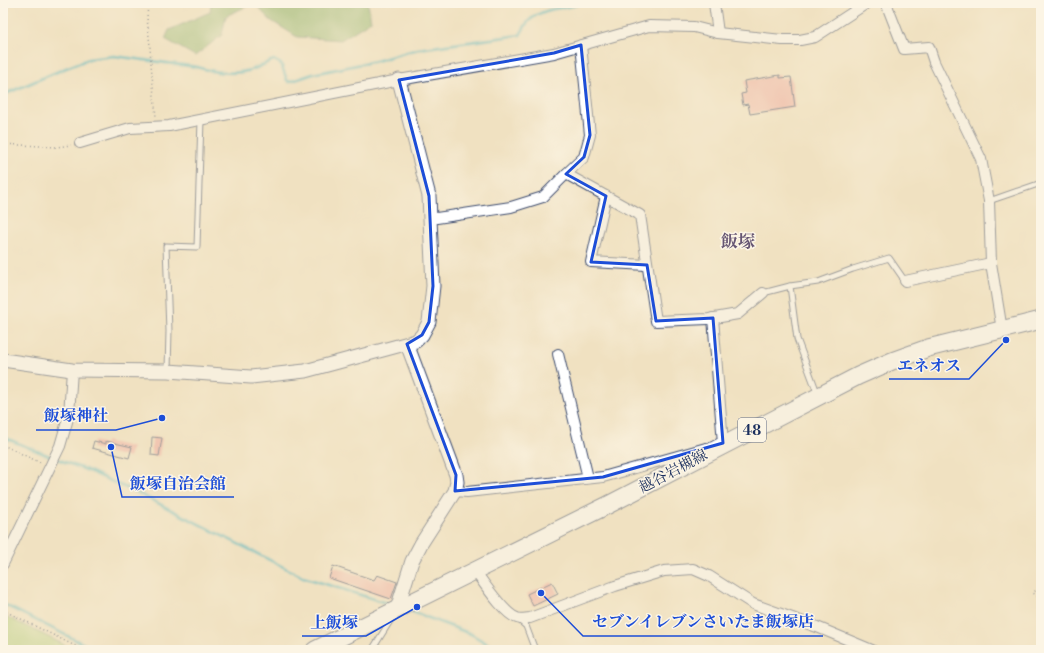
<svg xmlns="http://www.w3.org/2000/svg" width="1044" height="653" font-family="'Libre Bodoni','Noto Serif JP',serif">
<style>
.green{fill:#aacf79;stroke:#627f6c}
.forest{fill:#87b269;stroke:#517064}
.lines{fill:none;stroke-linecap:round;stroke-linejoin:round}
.stream{stroke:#43b1c0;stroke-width:3}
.building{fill:#f09f9a}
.service-casing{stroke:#3b4a6d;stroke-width:7}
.minor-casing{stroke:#3b4a6d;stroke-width:12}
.tertiary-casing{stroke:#3b4a6d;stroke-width:15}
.primary-casing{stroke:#3b4a6d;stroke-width:19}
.path{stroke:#3b4a6d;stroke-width:1.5;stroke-dasharray:1 3;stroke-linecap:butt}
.service{stroke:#fff;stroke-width:5}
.minor{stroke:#fff;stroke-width:10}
.tertiary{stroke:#fff;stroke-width:13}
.primary{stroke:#fff;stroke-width:17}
.marked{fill:none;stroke:#1d4ed8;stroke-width:3;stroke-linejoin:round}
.labels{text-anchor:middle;stroke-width:3;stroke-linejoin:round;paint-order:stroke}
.shield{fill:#fcf5e5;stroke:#5e6a86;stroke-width:1}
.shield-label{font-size:14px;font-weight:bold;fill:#1b2f5e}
.street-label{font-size:15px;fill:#1b2f5e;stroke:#fcf5e5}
.quarter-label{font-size:17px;font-weight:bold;fill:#665673;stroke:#fcf5e5}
.leader{fill:none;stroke:#1d4ed8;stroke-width:1.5}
.callout-dot{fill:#1d4ed8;stroke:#fcf5e5;stroke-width:1.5}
.callout-label{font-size:16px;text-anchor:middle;font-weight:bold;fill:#1d4ed8;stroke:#fcf5e5;stroke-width:3;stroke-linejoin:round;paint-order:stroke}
</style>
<rect width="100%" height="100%" fill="#fcf5e5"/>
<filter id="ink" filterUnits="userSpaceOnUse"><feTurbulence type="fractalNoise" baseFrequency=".025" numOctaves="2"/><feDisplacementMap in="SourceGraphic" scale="8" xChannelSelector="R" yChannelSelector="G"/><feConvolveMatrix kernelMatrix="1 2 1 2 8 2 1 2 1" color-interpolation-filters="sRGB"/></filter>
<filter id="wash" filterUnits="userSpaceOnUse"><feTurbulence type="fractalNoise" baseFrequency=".012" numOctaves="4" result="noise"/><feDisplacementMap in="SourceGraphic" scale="16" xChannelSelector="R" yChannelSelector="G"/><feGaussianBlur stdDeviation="0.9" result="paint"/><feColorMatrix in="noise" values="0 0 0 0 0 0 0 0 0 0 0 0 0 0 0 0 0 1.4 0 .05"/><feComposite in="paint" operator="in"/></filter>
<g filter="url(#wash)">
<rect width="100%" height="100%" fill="#f0e1c1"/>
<polygon class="green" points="3,615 75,650 3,650"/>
<polygon class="forest" points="211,3 368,3 371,21 341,40 297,37 270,20 254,3 226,16 222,35 195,56 165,39 169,30 210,12"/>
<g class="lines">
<g class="stream">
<path d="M 3,95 L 66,68 L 89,59 L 114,56 L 197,67 C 216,73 237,76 256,68 C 262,66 267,62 274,60 L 281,64 L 287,80 L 289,82 L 313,74 L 376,61 L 418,49 L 520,35 C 523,30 526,23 531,19 C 546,6 565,10 582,3"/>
<path d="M 3,437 C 30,448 56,459 84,469 C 100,475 115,484 132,490 L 303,577 L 393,605"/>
<polyline points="3,604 96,650"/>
<polyline points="408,610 471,634 498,650"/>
</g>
</g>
<g id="blocks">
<g class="building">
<polygon points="780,75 780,78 791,77 795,107 750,114 748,104 743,105 741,94 746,93 744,81"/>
<polygon points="152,437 162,438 159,456 151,455"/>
<polygon points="94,441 106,444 106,441 132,447 129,458 92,448"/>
<polygon points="333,566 374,580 377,575 397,582 391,599 329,578"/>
<polygon points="552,582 558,594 533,606 527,594"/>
</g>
</g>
</g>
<g filter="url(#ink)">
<use href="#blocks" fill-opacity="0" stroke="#3b4a6d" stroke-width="1"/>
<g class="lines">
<g class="service-casing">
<g id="service">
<polyline points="989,201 1041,183"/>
<polyline points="790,286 797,339 818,395"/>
<polyline points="763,293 790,286 818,282 853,269 889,258 905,281"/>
<polyline points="168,370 169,331 166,246 197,247 201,120"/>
<polyline points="519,620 526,626 535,650"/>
<polyline points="372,650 392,618"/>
</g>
</g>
<g class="minor-casing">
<g id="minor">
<polyline points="714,3 718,33"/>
<polyline points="886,3 904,49 929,47 934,62 981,159 989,201 991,263 1002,330"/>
<polyline points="80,143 130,128 169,126 399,80 554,53 649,26 694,27 718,33 782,40 800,40 815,37 867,3"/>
<polyline points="566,174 584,157 590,135 581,45"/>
<polyline points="606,196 591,262 647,265"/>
<polyline points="430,219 511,207 543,197 566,174 640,215 656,321 709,319 738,314 763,293"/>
<polyline points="905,281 991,263"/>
<polyline points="713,318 723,443"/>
<polyline points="558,354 588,478"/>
<polyline points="455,491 467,492 603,477 706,448"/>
<polyline points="3,564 60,446 69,415 72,370"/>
<path d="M 475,571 C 484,583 504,614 517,618 C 521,620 526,618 530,618 L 615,586 L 664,571 L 693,569 L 709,576 L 753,604 L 817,627 L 872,650"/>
</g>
</g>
<g class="tertiary-casing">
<g id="tertiary">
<polyline points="3,360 72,370 168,371 251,377 305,371 416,341 422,335 429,322 433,286 429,196 399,80"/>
<polyline points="397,609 412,561 421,544 455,491 457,482 456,475 407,344"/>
</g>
</g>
<g class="primary-casing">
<polyline id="primary" points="315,650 608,505 858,376 892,361 928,348 1041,320"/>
</g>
<g class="path">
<polyline points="148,3 147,18 150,46 151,64 156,117"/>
<polyline points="3,144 57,147 71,145"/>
<polyline points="3,445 41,463"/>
<polyline points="1041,585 1033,593 1041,599"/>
<polyline points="3,610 83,650"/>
</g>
<use href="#service" class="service"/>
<use href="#minor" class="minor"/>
<use href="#tertiary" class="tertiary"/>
<use href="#primary" class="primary"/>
</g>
</g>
<path d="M0 0H1044V653H0ZM 581,45 L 590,135 L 584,157 L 566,174 L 606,196 L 591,262 L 647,265 L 656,321 L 713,318 L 723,443 L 603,477 L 455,491 L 456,475 L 407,344 L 422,335 L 429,322 L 433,286 L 429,196 L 399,80 L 554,53 Z" fill="#f0e1c1" fill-opacity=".55" fill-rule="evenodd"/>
<path class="marked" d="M 581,45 L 590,135 L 584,157 L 566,174 L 606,196 L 591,262 L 647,265 L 656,321 L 713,318 L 723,443 L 603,477 L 455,491 L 456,475 L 407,344 L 422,335 L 429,322 L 433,286 L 429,196 L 399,80 L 554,53 Z"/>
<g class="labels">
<rect class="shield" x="738" y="418" width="28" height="24" rx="3"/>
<g class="shield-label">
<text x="752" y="435">48</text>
</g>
<g class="street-label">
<text transform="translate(673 471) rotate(-28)" y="5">越谷岩槻線</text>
</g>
<g class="quarter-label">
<text x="738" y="247">飯塚</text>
</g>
</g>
<path class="leader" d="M1006 340L969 379H889M162 418L116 430H36M111 447L122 497H234M541 593L583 636H823M417 607L366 636H302"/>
<g class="callout-dot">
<circle cx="1006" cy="340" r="4"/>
<circle cx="162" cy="418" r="4"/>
<circle cx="111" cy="447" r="4"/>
<circle cx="541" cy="593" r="4"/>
<circle cx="417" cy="607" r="4"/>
</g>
<g class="callout-label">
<text x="929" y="371">エネオス</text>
<text x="76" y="421">飯塚神社</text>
<text x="178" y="489">飯塚自治会館</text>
<text x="703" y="627">セブンイレブンさいたま飯塚店</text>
<text x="334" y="628">上飯塚</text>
</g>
<rect width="1044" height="653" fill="none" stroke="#fcf5e5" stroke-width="16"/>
</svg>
